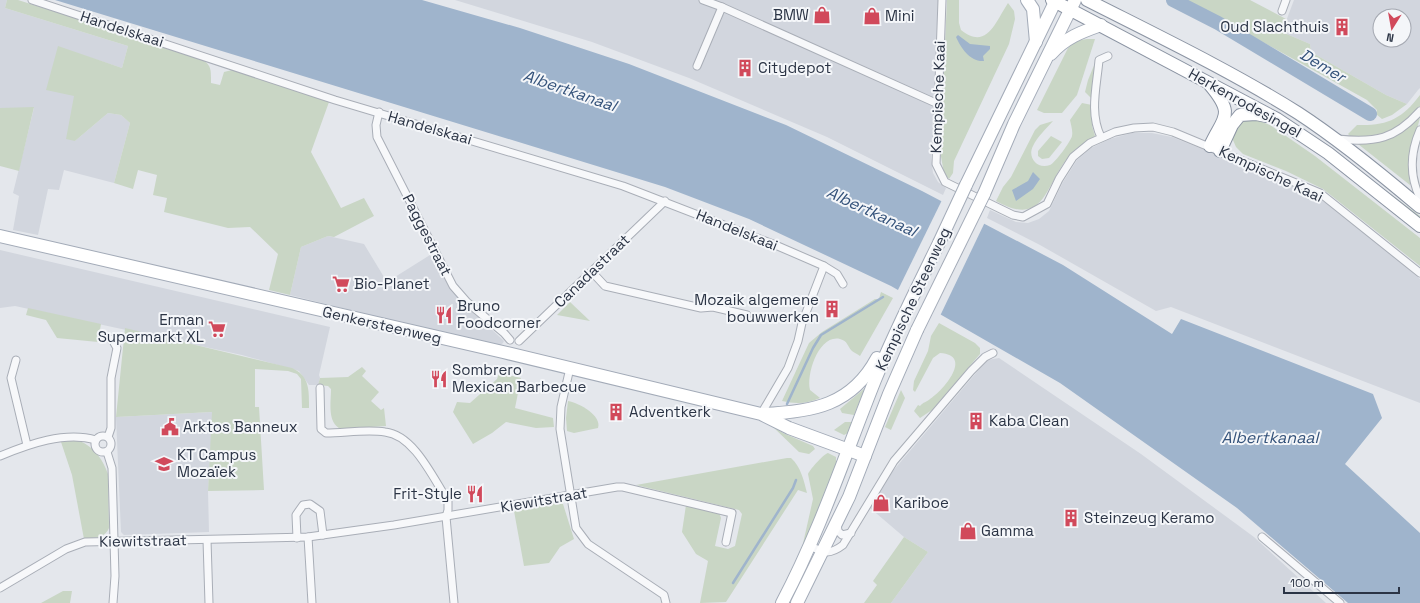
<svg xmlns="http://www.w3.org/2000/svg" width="1420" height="603" font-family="'Space Grotesk',sans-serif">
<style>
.built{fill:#d2d6de;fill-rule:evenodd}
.green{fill:#c9d6c5}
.water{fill:#9fb4cc}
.pier{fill:#e4e7ec}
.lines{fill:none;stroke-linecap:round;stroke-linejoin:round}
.stream{stroke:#9fb4cc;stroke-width:2.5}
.river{stroke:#9fb4cc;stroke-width:14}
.minor-casing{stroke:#a9aeb7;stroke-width:9}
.primary-casing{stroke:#a3abb8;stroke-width:14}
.trunk-casing{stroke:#8b94a3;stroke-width:14}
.minor{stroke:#f7f8fa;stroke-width:7}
.primary{stroke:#fff;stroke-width:12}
.trunk{stroke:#fff;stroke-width:12}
.primary-bridge-casing{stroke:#a3abb8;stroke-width:14;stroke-linecap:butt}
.primary-bridge{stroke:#fff;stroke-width:12}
.labels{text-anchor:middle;stroke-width:4;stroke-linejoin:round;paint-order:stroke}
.poi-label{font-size:15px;fill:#2b3445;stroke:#f4f6f9;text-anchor:start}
.street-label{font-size:15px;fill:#2b3445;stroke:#f4f6f9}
.water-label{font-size:16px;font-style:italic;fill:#34527a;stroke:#f4f6f9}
</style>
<rect width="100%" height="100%" fill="#e4e7ec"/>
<g class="built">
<polygon points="0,0 7,0 5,8 128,46 122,68 58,47 74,96 75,141 108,113 121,115 130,123 114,183 64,170 59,190 48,189 38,235 13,230 19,196 13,193 34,108 0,108"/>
<polygon points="455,0 938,0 931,158 933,173 938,182 946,188 943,195 827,137 689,78 592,42"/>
<path d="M 1294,0 L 1420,0 L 1420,88 L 1418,90 L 1407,104 L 1386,95 L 1311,52 L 1310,44 L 1282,32 ZM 1380,16 L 1404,16 L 1404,40 L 1380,40 Z"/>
<polygon points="1132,133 1152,133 1172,137 1299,188 1326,203 1356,224 1420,279 1420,403 1171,307 1156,311 1040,245 987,218 990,210 1016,222 1028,223 1039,219 1049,211 1063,182 1077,160 1091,148 1110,139"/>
<polygon points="328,236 364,244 387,282 430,255 450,288 463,303 504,341 503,343 498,347 290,295 301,247"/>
<polygon points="0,250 330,327 319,375 320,378 318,385 309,385 299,371 242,355 15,306 0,308"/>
<polygon points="999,358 1141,454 1254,537 1326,603 891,603 928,552 904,537 870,508 881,485 987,360"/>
<polygon points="213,412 208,491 209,532 124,535 121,532 116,417"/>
</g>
<g class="green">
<path d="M 7,0 L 18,0 L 198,57 C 212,65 211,68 211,83 L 220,85 L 224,72 L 232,70 L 329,102 L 311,152 L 341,208 L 364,198 L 374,216 L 334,237 L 328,236 L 301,247 L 290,295 L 269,290 L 278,254 L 250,227 L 228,228 L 164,212 L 167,198 L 153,195 L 157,175 L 138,170 L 133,189 L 114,183 L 130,123 L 121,115 L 108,113 L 75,141 L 66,139 L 74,96 L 46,90 L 58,46 L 122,68 L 128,46 L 5,8 Z"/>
<path d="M 947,0 L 959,0 L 959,23 L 961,30 C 987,51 996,21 1008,3 L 1014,11 L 1015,19 L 1009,44 L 954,161 L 953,173 L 949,179 L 944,173 L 940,151 Z"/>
<polygon points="1187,0 1250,0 1286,19 1282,32 1310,44 1311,52 1386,95 1407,104 1392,115 1382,119 1376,114 1377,110 1367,100"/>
<polygon points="1087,39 1095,39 1077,95 1062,113 1044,113 1037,110 1068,48 1075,41"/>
<polygon points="1095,63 1092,99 1085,92 1088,80"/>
<path d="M 1420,95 L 1420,106 L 1418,109 C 1394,132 1384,136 1351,137 L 1348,134 L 1357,125 C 1387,126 1402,119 1420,95 Z"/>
<path d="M 1082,103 L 1092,105 L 1092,126 L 1095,136 C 1087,142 1077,147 1070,155 C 1045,183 1046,229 996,201 L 1003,187 L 1011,177 L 1035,130 L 1040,125 L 1053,121 C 1046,129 1037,137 1033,146 C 1027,157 1037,170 1050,165 C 1055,163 1071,141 1072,136 C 1073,131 1071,125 1070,120 Z"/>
<polygon points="34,107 19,171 0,166 0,108"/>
<polygon points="1420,118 1409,157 1410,185 1358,144 1378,142 1395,137"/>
<polygon points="1254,119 1270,125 1315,156 1420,238 1420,266 1323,189 1286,171 1243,154 1236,147 1233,140 1233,131 1243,120"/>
<polygon points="1051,136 1062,142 1049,158 1042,159 1038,156 1038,151"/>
<polygon points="1364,174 1420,216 1420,220 1363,175"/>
<path d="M 881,292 L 893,298 L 860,356 C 858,354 854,353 852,351 C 847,346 848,341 840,339 C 819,334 806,374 810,390 L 820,398 C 807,404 795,404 782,401 L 809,343 L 822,332 L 875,299 L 879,299 Z"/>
<polygon points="570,302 590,321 557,315"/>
<polygon points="28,308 101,324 98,342 57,338 46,320 26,315"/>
<path d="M 939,323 L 975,343 L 980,348 L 980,354 L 932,410 L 920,418 L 914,411 L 918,405 L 920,406 C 923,402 927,402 930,399 C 943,391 974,355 940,353 L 933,358 L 915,392 L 913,390 L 914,381 L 928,351 L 931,336 Z"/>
<path d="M 125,328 L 292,368 C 310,376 309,391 309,408 L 302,408 L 301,379 L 297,374 L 288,371 L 255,369 L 255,407 L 259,407 L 264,490 L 208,491 L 212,412 L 116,417 Z"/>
<path d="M 362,367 L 366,371 L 362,376 L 379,392 L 371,401 L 381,410 L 384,408 L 386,426 L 341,429 C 327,423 331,402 331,389 L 328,386 L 318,385 L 320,378 L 348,377 Z"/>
<polygon points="499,373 521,378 515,408 553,418 554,427 536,428 506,422 492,433 473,444 453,412 457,402 470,403 497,379"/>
<polygon points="865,388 854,415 842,413 840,409"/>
<polygon points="901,390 905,398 891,430 885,427"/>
<path d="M 568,401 C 580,403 602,416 598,428 L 574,433 L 567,431 L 566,418 Z"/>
<polygon points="845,422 852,422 848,433 844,435 834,430"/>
<polygon points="772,426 783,433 813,446 815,449 809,454 799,452"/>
<path d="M 76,440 C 92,444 103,459 108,474 L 109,528 C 104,539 95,537 84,539 L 72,475 L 61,442 Z"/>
<path d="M 828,453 L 836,457 L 836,466 L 802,548 L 813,499 L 808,474 C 811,468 824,454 828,453 Z"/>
<path d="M 787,458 L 791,458 C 801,467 804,481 807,493 L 798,490 L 726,602 L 700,603 L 708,561 L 696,554 L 682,532 L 686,505 L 719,512 L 721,518 L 715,546 L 728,549 L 735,546 L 742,514 L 739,510 L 636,485 Z"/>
<polygon points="558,502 563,504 574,539 560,547 549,563 524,566 514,511"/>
<polygon points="904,537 928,552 891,603 864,603 877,585 873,581"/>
<polygon points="63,591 72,591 70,603 41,603"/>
</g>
<g class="water">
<polygon points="55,0 422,0 520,28 629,64 786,125 922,191 1063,265 1172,334 1181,319 1373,394 1382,418 1345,464 1420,533 1420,603 1348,603 1237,508 1060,383 891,286 749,219 665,187"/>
<path d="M 958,35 L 970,44 L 990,46 L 990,49 L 983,56 L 984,61 C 970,62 961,48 956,37 Z"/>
<polygon points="1033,172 1040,179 1033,189 1016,201 1012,190 1028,181"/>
</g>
<polygon class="pier" points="942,200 985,222 940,316 897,292"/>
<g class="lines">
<g class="stream">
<polyline points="787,404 813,348 821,335 883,297"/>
<polyline points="733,583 793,488 796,480"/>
</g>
<polyline class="river" points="1173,0 1218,23 1370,114"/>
<g class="minor-casing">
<g id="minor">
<polyline points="32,0 335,100 623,186 773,244 824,266 837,274 843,284"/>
<polyline points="703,0 722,7 938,104"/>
<polyline points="942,0 936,164 945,182 1013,215 1023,217 1047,204 1059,179 1073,157 1090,143 1115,132 1134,128 1153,127 1173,132 1320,193 1420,273"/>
<polyline points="1282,11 1286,0"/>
<polyline points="697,66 722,7"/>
<polyline points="379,112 376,125 377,137 453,286 467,302 504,333 510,340"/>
<path d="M 1420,130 C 1410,153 1409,175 1420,198"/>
<path d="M 1101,137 C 1089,113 1097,85 1099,60 L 1108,56"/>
<path d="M 1338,139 C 1376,143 1395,139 1420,111"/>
<polyline points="592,272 605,286 701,308 713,307 747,315"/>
<polyline points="105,336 113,341 117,348 111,378 111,428 108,437"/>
<polyline points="519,341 665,201"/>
<polyline points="16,360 11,378 27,445"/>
<polyline points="570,368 561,407 560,429 576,528 588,544 664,595 666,603"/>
<path d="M 320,388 L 321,429 L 326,433 C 345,433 366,429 385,432 C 414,435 433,478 448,501 L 448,510 L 446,517 L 454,603"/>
<polyline points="761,414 788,368 798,341 802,323 824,266"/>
<circle cx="103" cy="444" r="8"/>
<polyline points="107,452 112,468 115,576 113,603"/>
<path d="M 0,456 C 29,444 65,431 96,440"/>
<polyline points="837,523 838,531 842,535 851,533"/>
<polyline points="308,537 312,603"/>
<polyline points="1262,537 1340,603"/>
<polyline points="297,538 296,515 303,505 310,504 320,511 323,535"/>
<polyline points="207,540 209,603"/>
<path d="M 810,546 C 824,553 830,555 843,545 L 894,461 L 971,371 L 985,357 L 993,353"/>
<polyline points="0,588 66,549 85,542 308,537 394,525 617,487 623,487 732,513 726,542"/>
</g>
</g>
<g class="primary-casing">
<g id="primary">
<polyline points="1027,0 1033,9 1036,42"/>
<path d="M 1051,54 C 1065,38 1081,32 1101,25"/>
<polyline points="966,185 1056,0"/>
<polyline points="984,194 1014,124 1075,0"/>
<polyline points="0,236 503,352 761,414 789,428 865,456"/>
<path d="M 763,414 C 813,412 852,405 877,358"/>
<path d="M 782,603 C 820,531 845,455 875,380 C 894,333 917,288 939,243"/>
<polyline points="797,603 849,497 889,394 917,330"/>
</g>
</g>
<g class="trunk-casing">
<g id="trunk">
<polyline points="1052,0 1277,119 1328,153 1420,226"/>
<path d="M 1087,0 C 1158,36 1231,71 1298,113 C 1341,141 1381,174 1420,207"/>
<path d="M 1210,146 C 1223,117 1236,116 1210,85"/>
<polyline points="1220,151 1232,125 1240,115 1256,114 1266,116"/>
</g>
</g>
<use href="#minor" class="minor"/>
<use href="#primary" class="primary"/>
<use href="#trunk" class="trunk"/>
<g class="primary-bridge-casing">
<g id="primary-bridge">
<polyline points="939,243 966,185"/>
<polyline points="917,330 984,194"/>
</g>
</g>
<use href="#primary-bridge" class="primary-bridge"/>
</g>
<defs>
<g id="shop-bare" transform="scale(1.38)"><path d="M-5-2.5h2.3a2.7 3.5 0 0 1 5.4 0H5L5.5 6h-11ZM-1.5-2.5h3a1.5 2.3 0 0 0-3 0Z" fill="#d1495b" stroke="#f4f6f9" stroke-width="2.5" paint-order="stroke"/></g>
<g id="building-bare" transform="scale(1.38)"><path d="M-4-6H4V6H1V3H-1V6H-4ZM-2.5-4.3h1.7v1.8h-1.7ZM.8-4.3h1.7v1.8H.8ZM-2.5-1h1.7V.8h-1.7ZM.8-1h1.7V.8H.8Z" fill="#d1495b" stroke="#f4f6f9" stroke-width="2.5" paint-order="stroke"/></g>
<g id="supermarket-bare" transform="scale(1.38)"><path d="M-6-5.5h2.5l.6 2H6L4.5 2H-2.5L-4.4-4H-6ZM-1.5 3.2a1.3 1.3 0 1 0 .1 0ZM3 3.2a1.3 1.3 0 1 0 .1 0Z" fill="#d1495b" stroke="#f4f6f9" stroke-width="2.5" paint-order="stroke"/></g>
<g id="restaurant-bare" transform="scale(1.38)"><path d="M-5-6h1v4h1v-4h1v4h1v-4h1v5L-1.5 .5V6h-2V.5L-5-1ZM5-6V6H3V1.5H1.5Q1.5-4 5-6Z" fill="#d1495b" stroke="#f4f6f9" stroke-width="2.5" paint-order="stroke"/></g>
<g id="civic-bare" transform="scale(1.38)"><path d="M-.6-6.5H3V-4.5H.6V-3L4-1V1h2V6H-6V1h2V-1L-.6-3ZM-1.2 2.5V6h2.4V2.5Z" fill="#d1495b" stroke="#f4f6f9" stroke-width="2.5" paint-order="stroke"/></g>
<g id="school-bare" transform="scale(1.38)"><path d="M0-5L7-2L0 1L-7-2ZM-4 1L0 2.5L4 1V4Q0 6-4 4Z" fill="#d1495b" stroke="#f4f6f9" stroke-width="2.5" paint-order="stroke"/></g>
</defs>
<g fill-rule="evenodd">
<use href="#shop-bare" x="822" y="15"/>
<use href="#shop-bare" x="872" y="16"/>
<use href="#building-bare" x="1342" y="27"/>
<use href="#building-bare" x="745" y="68"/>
<use href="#supermarket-bare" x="341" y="284"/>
<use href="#building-bare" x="832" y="309"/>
<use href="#restaurant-bare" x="444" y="315"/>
<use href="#supermarket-bare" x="217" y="329"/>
<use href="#restaurant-bare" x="439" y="379"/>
<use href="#building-bare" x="616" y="412"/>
<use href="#building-bare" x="976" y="421"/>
<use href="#civic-bare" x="170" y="427"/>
<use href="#school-bare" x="164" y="464"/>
<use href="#restaurant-bare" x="475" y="494"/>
<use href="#shop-bare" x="881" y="503"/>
<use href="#building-bare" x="1071" y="518"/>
<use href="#shop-bare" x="968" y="531"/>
</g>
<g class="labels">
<g class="poi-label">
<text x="809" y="20" text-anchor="end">BMW</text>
<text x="885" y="21">Mini</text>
<text x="1329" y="32" text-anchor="end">Oud Slachthuis</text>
<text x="758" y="73">Citydepot</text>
<text x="354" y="289">Bio-Planet</text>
<text x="819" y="305" text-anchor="end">Mozaik algemene<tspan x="819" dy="17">bouwwerken</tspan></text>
<text x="457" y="311">Bruno<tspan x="457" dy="17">Foodcorner</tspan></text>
<text x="204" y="325" text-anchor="end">Erman<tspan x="204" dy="17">Supermarkt XL</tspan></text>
<text x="452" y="375">Sombrero<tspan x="452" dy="17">Mexican Barbecue</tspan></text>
<text x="629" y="417">Adventkerk</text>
<text x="989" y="426">Kaba Clean</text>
<text x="183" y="432">Arktos Banneux</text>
<text x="177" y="460">KT Campus<tspan x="177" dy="17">Mozaïek</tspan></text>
<text x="462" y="499" text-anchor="end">Frit-Style</text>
<text x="894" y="508">Kariboe</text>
<text x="1084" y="523">Steinzeug Keramo</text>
<text x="981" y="536">Gamma</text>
</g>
<g class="street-label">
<text transform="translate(122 29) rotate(18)" y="5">Handelskaai</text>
<text transform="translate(938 97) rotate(-88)" y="5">Kempische Kaai</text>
<text transform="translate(1245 103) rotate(29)" y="5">Herkenrodesingel</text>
<text transform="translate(430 128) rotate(16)" y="5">Handelskaai</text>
<text transform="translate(1271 174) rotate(25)" y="5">Kempische Kaai</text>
<text transform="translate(737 230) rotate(22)" y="5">Handelskaai</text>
<text transform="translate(427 235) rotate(63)" y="5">Paggestraat</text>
<text transform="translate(592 271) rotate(-44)" y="5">Canadastraat</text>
<text transform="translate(913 299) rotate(-65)" y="5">Kempische Steenweg</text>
<text transform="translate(382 325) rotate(13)" y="5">Genkersteenweg</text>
<text transform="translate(544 500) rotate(-10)" y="5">Kiewitstraat</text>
<text transform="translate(143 541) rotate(-1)" y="5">Kiewitstraat</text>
</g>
<g class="water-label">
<text transform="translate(1323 65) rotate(31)" y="6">Demer</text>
<text transform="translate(570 90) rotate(19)" y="6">Albertkanaal</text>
<text transform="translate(872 211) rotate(25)" y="6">Albertkanaal</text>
<text x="1270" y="443">Albertkanaal</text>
</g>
</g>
<g transform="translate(1392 28) rotate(191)"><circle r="19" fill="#f4f6f9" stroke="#a4a8b1"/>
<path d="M0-3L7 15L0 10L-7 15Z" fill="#d1495b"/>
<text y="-6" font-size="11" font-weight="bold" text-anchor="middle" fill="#2b3445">N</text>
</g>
<path d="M1284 587v6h115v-6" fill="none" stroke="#2b3445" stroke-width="2"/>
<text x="1290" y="587" font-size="12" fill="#2b3445" stroke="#f4f6f9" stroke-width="3" paint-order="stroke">100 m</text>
</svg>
